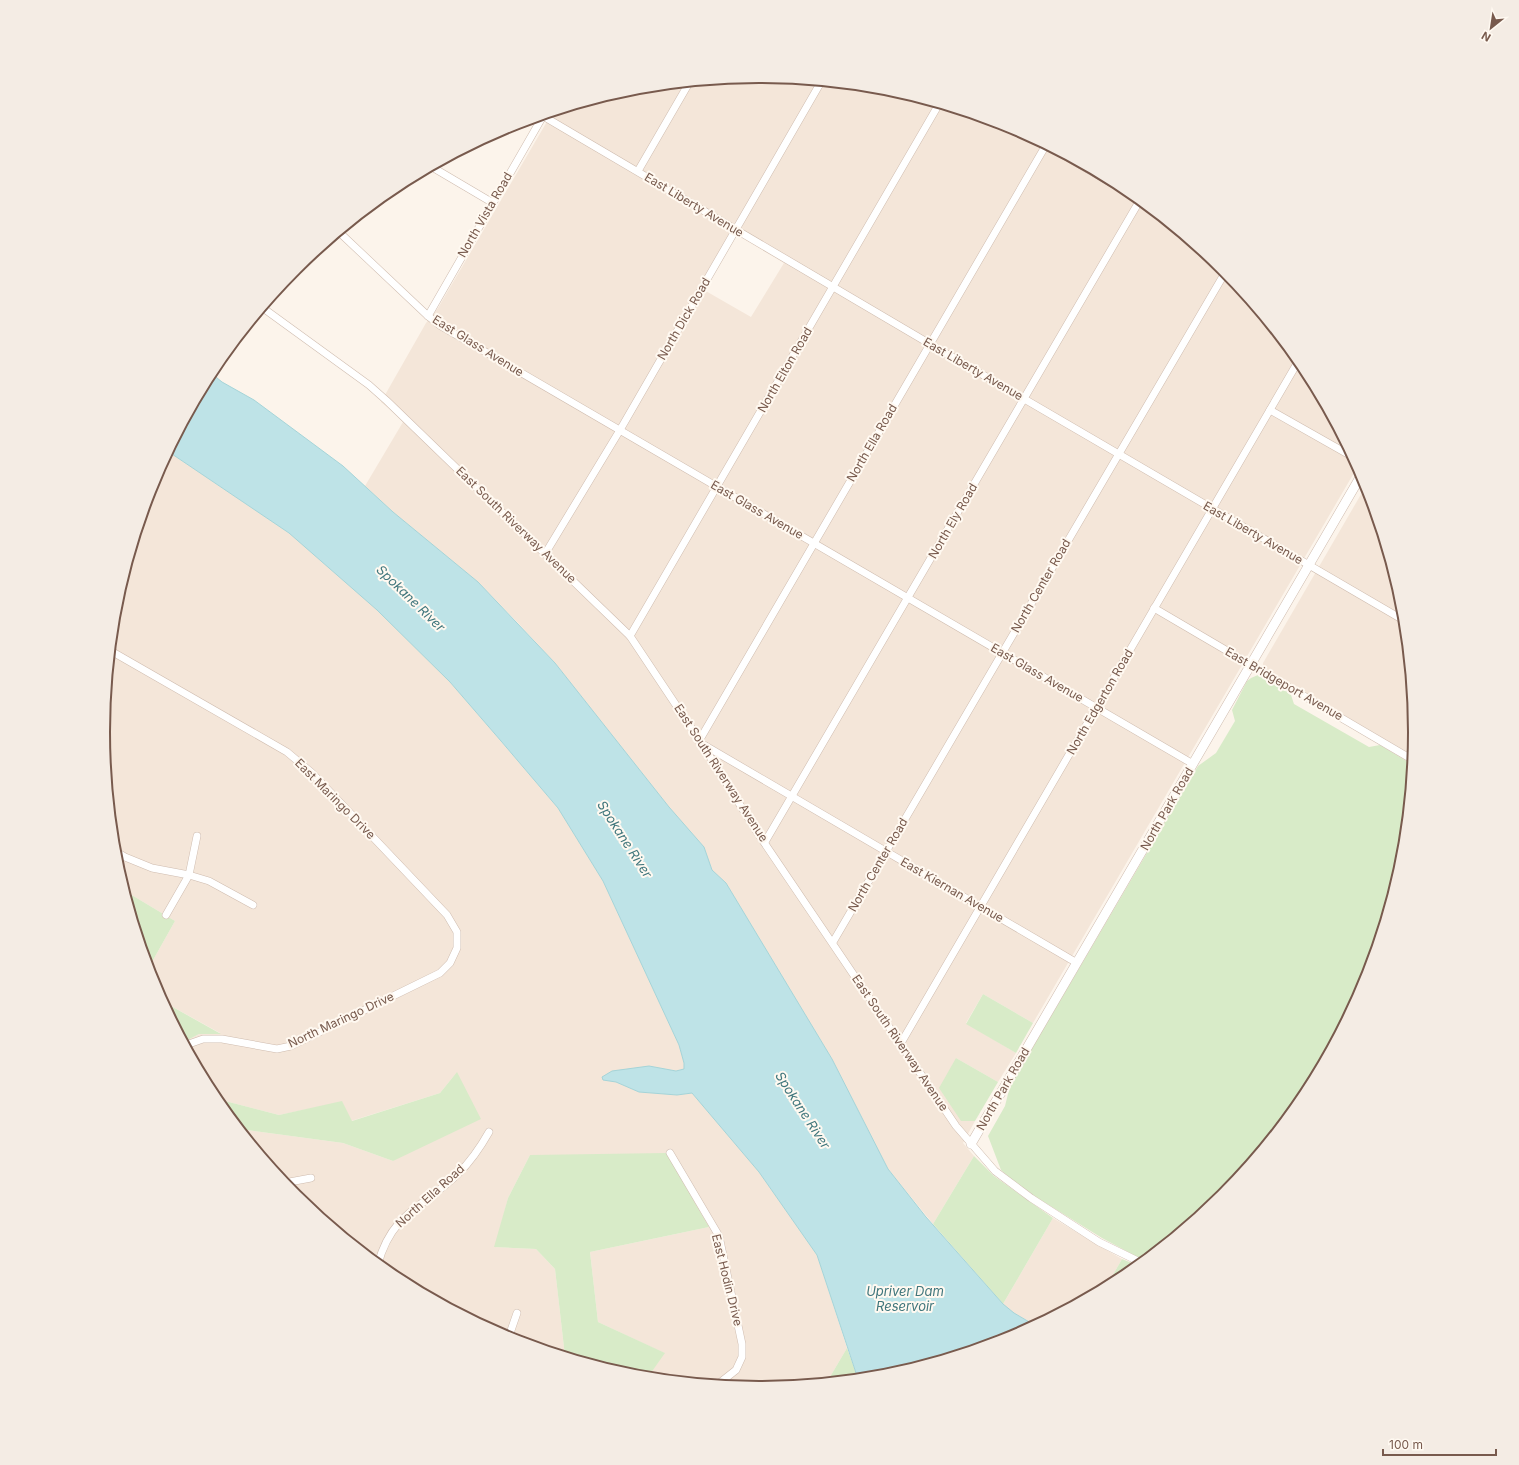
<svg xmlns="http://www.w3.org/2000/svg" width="1519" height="1465" font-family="Inter,sans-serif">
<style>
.residential{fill:#f4e6d9;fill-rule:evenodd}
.green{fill:#d8ebc8}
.water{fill:#bee3e7;stroke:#a5d4d8}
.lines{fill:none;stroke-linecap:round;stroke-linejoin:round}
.minor-casing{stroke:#cfbcaf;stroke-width:8}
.tertiary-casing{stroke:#cfbcaf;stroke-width:10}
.minor{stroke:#fff;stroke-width:7}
.tertiary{stroke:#fff;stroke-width:9}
.labels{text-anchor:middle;stroke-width:4;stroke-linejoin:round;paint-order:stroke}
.street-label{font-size:12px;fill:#785a4d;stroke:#fff9f1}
.water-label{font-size:13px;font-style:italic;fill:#40767c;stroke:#fff9f1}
.rim{fill:none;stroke:#785a4d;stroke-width:2}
</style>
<rect width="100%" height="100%" fill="#fcf4eb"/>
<g class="residential">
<path d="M 760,76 L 888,89 L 1011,126 L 1124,187 L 1224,268 L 1305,368 L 1358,466 L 1033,1023 L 983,994 L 966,1023 L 1016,1053 L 998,1082 L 956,1058 L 961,1121 L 975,1121 L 963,1143 L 974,1156 L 933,1224 L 888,1169 L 832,1059 L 726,883 L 712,870 L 704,847 L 669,807 L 555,663 L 518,623 L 478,582 L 393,512 L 365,486 L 403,422 L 396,414 L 381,402 L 426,323 L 438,308 L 552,113 L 632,89 ZM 737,235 L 784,263 L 751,317 L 704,290 Z"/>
<polygon points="169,452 289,533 377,610 450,682 558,808 603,881 679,1045 684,1063 684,1069 676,1071 649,1066 616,1082 639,1092 677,1095 692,1093 759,1172 817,1255 847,1348 827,1382 759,1389 631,1376 624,1374 648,1377 664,1353 598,1322 590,1252 709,1227 530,1155 508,1198 495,1247 536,1249 555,1269 565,1356 508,1339 395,1278 295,1197 240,1129 343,1143 393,1161 457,1072 440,1093 351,1121 342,1102 279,1115 225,1101 221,1106 214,1097 184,1042 199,1034 220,1033 162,1001 153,984 148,969 175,921 125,891 116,860 103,732 116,604 153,481"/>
<polygon points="1367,484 1403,605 1416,733 1414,756 1265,669 1263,666 1263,663"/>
<polygon points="1053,1218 1096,1244 1122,1259 1105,1289 1036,1326 1014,1313 1003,1304"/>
</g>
<g class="green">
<polygon points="1258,675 1261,675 1290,692 1294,704 1369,747 1380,745 1413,765 1403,861 1366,984 1305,1097 1224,1197 1145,1261 1102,1238 1036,1197 1011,1179 1001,1170 988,1136 1005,1106 1010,1086 1198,766 1216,753 1235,721 1232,710 1247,681 1251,678"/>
<polygon points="125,891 175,921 148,969"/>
<polygon points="983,994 1033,1023 1016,1053 966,1024"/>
<polygon points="162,1001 221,1034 199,1034 184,1042"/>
<polygon points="956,1058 998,1082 975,1121 961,1121 939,1088"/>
<polygon points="457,1072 481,1119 393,1161 343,1143 240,1129 221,1106 225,1101 279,1115 342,1101 352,1121 440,1093"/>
<polygon points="666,1153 709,1227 590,1252 598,1322 665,1353 648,1377 624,1374 565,1356 555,1269 536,1249 494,1247 508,1198 530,1155"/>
<polygon points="974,1156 994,1176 1053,1218 1003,1304 933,1224"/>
<polygon points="1122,1259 1139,1266 1124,1278 1105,1289"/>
<polygon points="847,1348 857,1376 863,1379 827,1382"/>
</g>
<polygon class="water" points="211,373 222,382 254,400 343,466 393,512 478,582 555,663 669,807 704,847 712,870 726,883 832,1059 888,1169 926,1217 1003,1304 1014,1313 1036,1326 1011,1339 887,1376 863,1379 857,1376 817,1255 759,1172 692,1093 677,1095 639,1092 616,1082 603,1080 602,1077 612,1071 649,1066 676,1071 684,1069 684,1063 679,1045 603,881 558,808 501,741 450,682 377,610 289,533 169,452"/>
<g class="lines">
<g class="minor-casing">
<g id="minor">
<polyline points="1053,149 1139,199"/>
<polyline points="432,167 493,203"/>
<polyline points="638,171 689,83"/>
<polyline points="339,232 428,316 441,326 1193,764"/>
<polyline points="263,308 369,385 387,401 630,636 702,744 757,832 956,1126 995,1171 1031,1198 1099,1242 1142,1263"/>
<polyline points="428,316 543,116 930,344 1405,621"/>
<polyline points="1270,410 1353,457"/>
<polyline points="545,554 620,430 821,82"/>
<polyline points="1154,608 1413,760"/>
<polyline points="630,636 939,104"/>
<polyline points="111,651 287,752 312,773 447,915 457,932 457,948 450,963 440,973 291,1046 277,1049 222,1039 203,1039 186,1045"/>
<polyline points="699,741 1046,145"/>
<polyline points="704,745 1077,963"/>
<polyline points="765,842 1140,200"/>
<polyline points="115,851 125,857 152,868 189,875 209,881 253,905"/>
<polyline points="166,915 189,875 197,836"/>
<polyline points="833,942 1226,271"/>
<polyline points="901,1043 1299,360"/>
<polyline points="670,1153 719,1236 742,1344 742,1357 736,1370 717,1385"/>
<polyline points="284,1183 311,1178"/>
<path d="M 378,1264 C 392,1212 424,1207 458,1174 C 471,1161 480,1148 489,1132"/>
<polyline points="508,1339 517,1313"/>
</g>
</g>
<g class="tertiary-casing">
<g id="tertiary">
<polyline points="542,116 543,115"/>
<polyline points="971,1144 1362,474"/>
</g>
</g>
<use href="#minor" class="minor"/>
<use href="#tertiary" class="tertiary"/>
</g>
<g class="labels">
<g class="street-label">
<text transform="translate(694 205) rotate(31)" y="4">East Liberty Avenue</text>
<text transform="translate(485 215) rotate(-60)" y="4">North Vista Road</text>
<text transform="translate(684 319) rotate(-60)" y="4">North Dick Road</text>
<text transform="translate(478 346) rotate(32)" y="4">East Glass Avenue</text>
<text transform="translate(973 369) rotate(30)" y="4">East Liberty Avenue</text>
<text transform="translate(785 370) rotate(-60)" y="4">North Elton Road</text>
<text transform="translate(872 443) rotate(-60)" y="4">North Ella Road</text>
<text transform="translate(757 510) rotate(30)" y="4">East Glass Avenue</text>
<text transform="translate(953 521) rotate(-60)" y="4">North Ely Road</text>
<text transform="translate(516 525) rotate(44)" y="4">East South Riverway Avenue</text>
<text transform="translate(1253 533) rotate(30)" y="4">East Liberty Avenue</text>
<text transform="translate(1041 586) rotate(-60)" y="4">North Center Road</text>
<text transform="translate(1037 673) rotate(30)" y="4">East Glass Avenue</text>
<text transform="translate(1284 684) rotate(30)" y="4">East Bridgeport Avenue</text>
<text transform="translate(1100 702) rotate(-60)" y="4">North Edgerton Road</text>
<text transform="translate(721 773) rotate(57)" y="4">East South Riverway Avenue</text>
<text transform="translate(335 799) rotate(45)" y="4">East Maringo Drive</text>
<text transform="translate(1167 809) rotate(-60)" y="4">North Park Road</text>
<text transform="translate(878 865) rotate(-60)" y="4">North Center Road</text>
<text transform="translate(952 890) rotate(30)" y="4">East Kiernan Avenue</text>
<text transform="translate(341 1020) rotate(-25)" y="4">North Maringo Drive</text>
<text transform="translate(900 1043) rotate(56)" y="4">East South Riverway Avenue</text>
<text transform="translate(1003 1089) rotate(-60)" y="4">North Park Road</text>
<text transform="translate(430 1196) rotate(-42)" y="4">North Ella Road</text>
<text transform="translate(727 1280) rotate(76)" y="4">East Hodin Drive</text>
</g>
<g class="water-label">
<text transform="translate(411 598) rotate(44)" y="5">Spokane River</text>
<text transform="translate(625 839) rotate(57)" y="5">Spokane River</text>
<text transform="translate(803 1110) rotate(57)" y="5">Spokane River</text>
<text x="905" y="1296">Upriver Dam<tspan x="905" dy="15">Reservoir</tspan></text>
</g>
</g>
<path d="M0 0H1519V1465H0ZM110 732a649 649 0 1 1 1298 0a649 649 0 1 1-1298 0Z" fill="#f4ece4" fill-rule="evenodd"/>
<path class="rim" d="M110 732a649 649 0 1 1 1298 0a649 649 0 1 1-1298 0Z"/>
<g transform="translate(1491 28) rotate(210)" stroke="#fff9f1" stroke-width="3" paint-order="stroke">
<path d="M0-3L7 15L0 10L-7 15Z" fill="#785a4d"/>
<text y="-6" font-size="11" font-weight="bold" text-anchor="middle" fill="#785a4d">N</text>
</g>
<path d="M1383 1449v6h113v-6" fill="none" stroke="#785a4d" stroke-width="2"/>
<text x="1389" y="1449" font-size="12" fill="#785a4d" stroke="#fff9f1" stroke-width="3" paint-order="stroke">100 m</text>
</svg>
